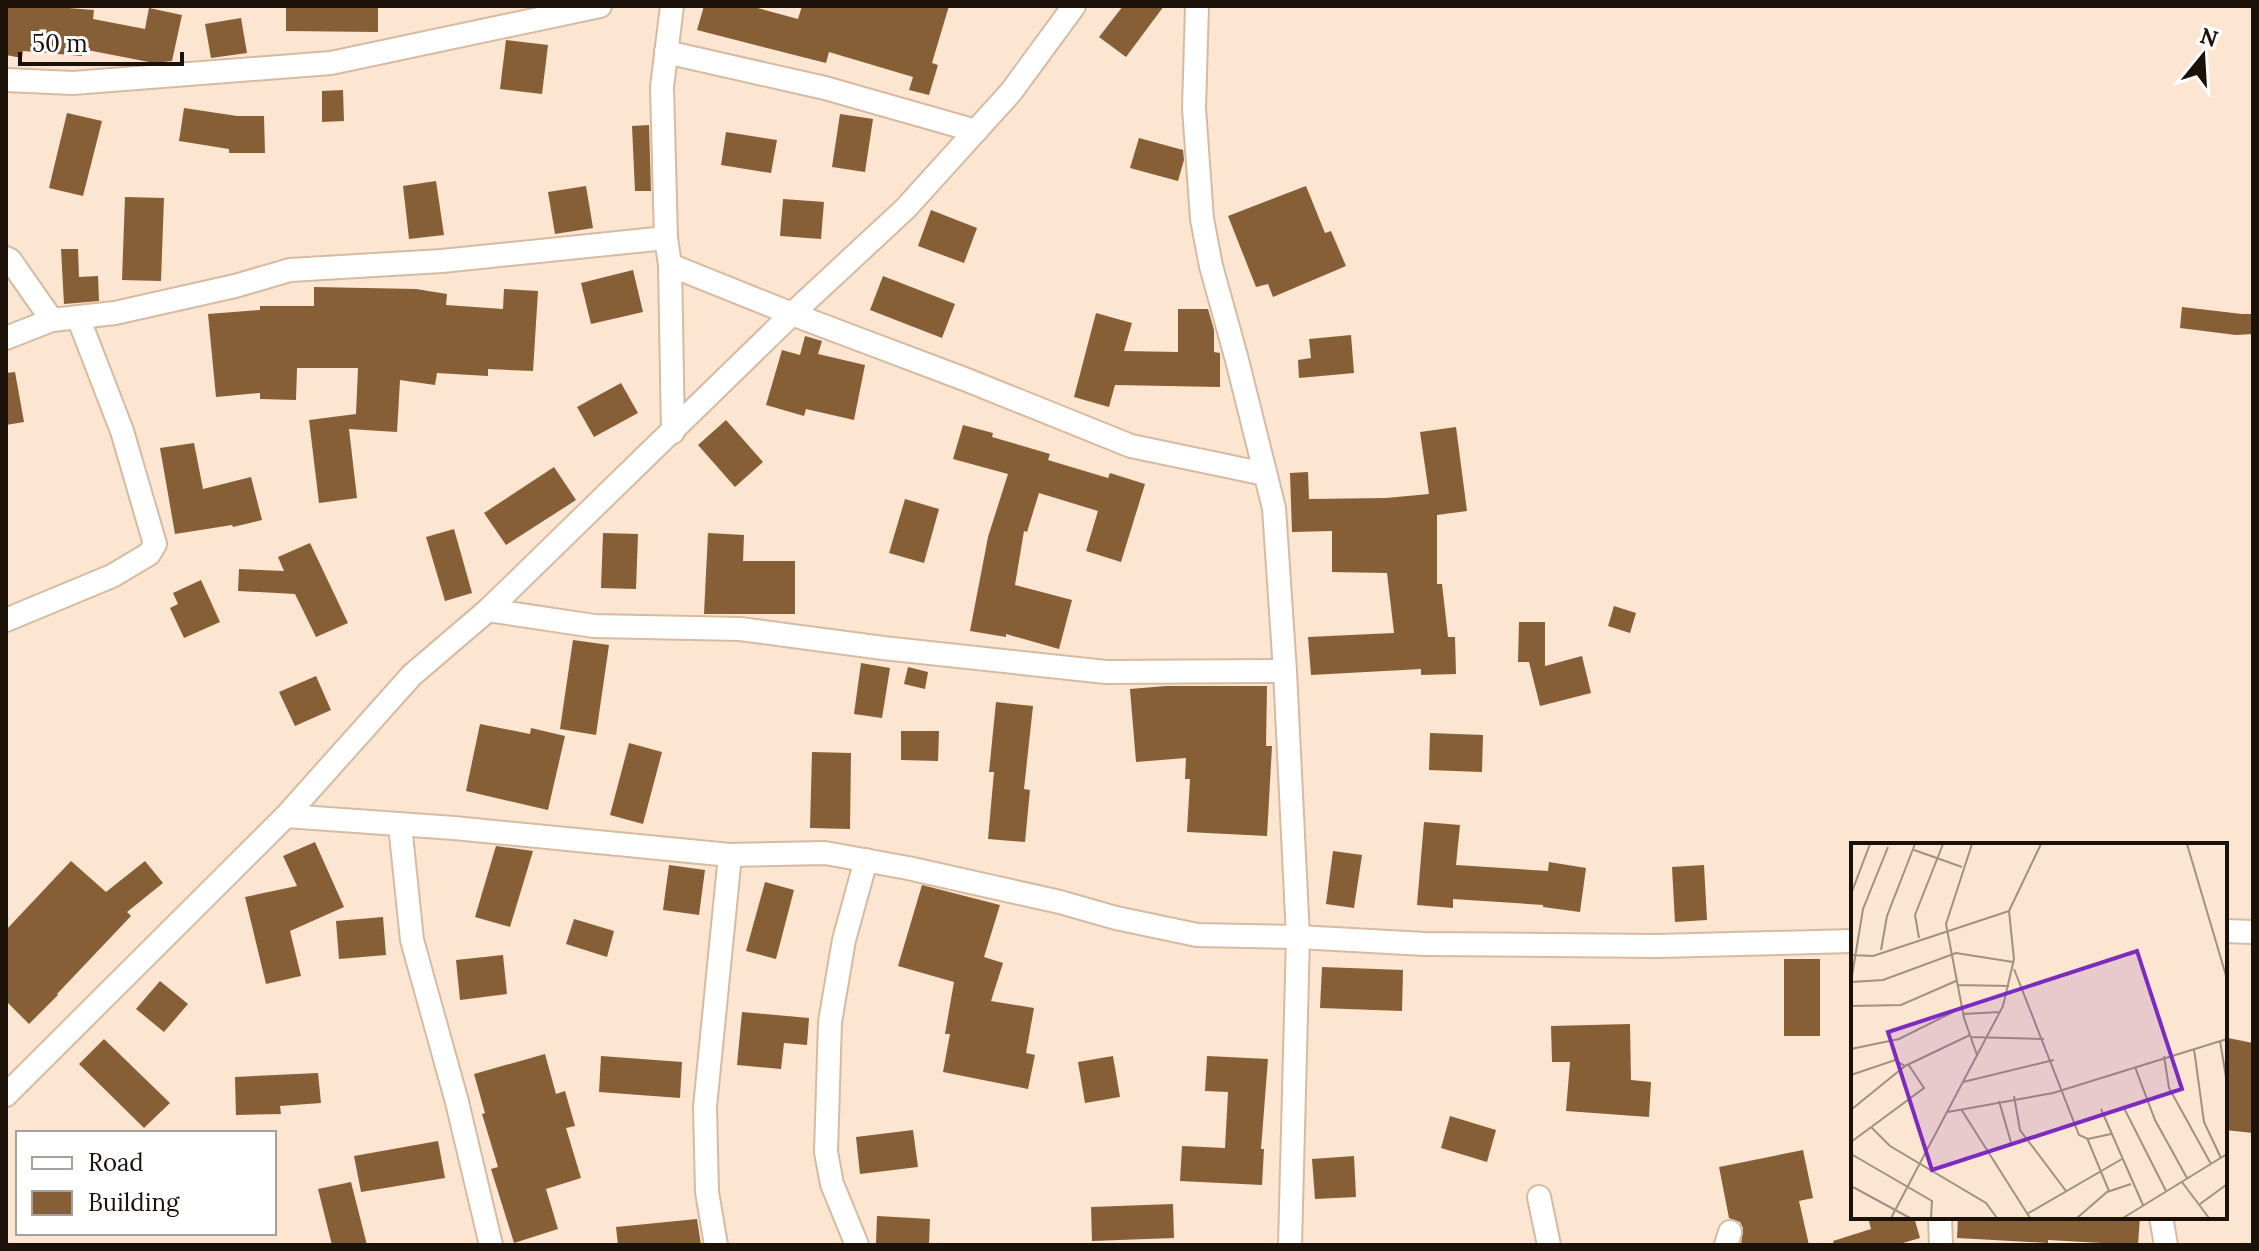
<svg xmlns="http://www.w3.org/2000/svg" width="2259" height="1251" font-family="Lora,serif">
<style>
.building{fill:#865f37}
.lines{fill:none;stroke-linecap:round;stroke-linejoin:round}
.minor-casing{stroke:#d6bba2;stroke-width:26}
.minor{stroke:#fff;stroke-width:22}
.inset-road{fill:none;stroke:#a29081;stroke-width:2}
.view{fill:#7b2cbf;fill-opacity:0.15;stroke:#7b2cbf;stroke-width:4}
.inset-edge{fill:none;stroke:#1b1108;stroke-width:4}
</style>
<rect width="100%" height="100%" fill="#fce5d1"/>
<g class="building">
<polygon points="6,6 42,6 94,10 93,19 145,29 149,8 182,15 172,61 154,63 82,49 82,56 23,51 22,58 6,55"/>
<polygon points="286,6 378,6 378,32 286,31"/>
<polygon points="704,6 750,6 798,19 802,6 949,6 932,63 938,65 929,95 909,90 913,77 829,52 826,63 697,30"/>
<polygon points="1123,6 1164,6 1126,57 1099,37"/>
<polygon points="241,18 247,53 211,58 205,24"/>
<polygon points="506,40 548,45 542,94 500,89"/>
<polygon points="343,90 344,121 322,122 322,91"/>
<polygon points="184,108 237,116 264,116 265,153 229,153 229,149 179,141"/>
<polygon points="67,113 102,121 83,196 49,188"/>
<polygon points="840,114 873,119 865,172 832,167"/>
<polygon points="649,125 651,191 635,191 632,126"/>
<polygon points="726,132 777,140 771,173 721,165"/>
<polygon points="1139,138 1183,150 1184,160 1178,181 1130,168"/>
<polygon points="436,181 444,235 409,239 403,186"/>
<polygon points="586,186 593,228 555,234 548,192"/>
<polygon points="1306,186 1325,233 1331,231 1346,266 1273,297 1268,284 1256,287 1228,216"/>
<polygon points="125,197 164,198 161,281 122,280"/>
<polygon points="783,199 824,202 821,239 780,236"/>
<polygon points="931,210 977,228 964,263 918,246"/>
<polygon points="61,249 78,249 79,277 98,276 99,301 64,304"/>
<polygon points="633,270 643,312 591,324 581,283"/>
<polygon points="883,276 955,304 942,338 870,310"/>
<polygon points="314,287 416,289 447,294 446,305 503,309 504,289 538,291 533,371 488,369 488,376 437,373 435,385 400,380 397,432 349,429 357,498 319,503 309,420 356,414 358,368 297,368 296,400 260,399 260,393 216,397 208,314 260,310 260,306 314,306"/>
<polygon points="2182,307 2242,314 2253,314 2253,334 2236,335 2180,328"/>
<polygon points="1178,309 1208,309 1214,330 1214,352 1220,353 1220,387 1115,385 1109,407 1074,397 1096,313 1132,323 1124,351 1178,352"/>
<polygon points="1351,335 1354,373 1299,378 1298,360 1311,358 1309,339"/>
<polygon points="805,336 822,341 818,354 865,365 854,420 806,409 804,416 766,405 782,350 800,355"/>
<polygon points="15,372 24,422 6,425 6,373"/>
<polygon points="621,383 638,413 594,437 577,407"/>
<polygon points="726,420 763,462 735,487 698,445"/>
<polygon points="963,425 993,433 992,437 1050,454 1048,460 1108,478 1110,473 1145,484 1121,562 1086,551 1098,511 1039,493 1027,532 1024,531 1015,585 1072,600 1059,649 1006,634 1006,637 970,631 988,537 1008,474 953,459"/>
<polygon points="1456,427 1467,511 1437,515 1437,584 1442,584 1448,637 1455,637 1456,674 1421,675 1421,669 1311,675 1308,637 1394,633 1387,573 1332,572 1332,531 1292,532 1290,473 1308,472 1309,499 1386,498 1429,494 1420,432"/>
<polygon points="194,443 203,489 251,477 262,520 233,527 232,525 175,534 160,448"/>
<polygon points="554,467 576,500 506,545 484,513"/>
<polygon points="905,499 939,509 924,563 889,553"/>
<polygon points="454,529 472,593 445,601 426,537"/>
<polygon points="603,533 638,534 636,589 601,588"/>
<polygon points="708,533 744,535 743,561 795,561 795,614 704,614"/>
<polygon points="310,543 348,623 316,637 295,594 238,591 239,569 284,571 278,557"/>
<polygon points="201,580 220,622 184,638 170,608 178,604 173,593"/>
<polygon points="1614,606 1636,613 1630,633 1608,626"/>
<polygon points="1519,622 1545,622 1545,666 1582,656 1591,693 1540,706 1529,662 1518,662"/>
<polygon points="573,640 609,645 596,735 560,729"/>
<polygon points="861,663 890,668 882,718 854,714"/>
<polygon points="908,667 928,672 925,689 904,684"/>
<polygon points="316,676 331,710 295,726 279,692"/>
<polygon points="1166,686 1267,686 1266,746 1272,746 1267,836 1187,832 1190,779 1185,779 1186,758 1136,762 1130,689"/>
<polygon points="996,702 1033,706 1024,789 1030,790 1025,842 988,839 994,772 989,772"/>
<polygon points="480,724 530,734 531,728 565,736 548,810 466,791"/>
<polygon points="901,731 939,731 938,761 901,760"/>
<polygon points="1430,733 1483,735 1482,772 1429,770"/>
<polygon points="629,743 662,752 643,824 610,815"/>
<polygon points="812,752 851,753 850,829 810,828"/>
<polygon points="1424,822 1460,825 1456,865 1548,871 1549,862 1586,868 1580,912 1543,907 1543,905 1453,899 1453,908 1417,905"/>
<polygon points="315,842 344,907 290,931 301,976 266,984 245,897 297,886 283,856"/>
<polygon points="496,846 533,851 510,927 475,917"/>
<polygon points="1333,851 1362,855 1354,908 1326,904"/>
<polygon points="71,861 106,892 145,861 163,883 127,912 131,916 57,994 58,995 29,1024 6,1001 6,930"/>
<polygon points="669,865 705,870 699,915 663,910"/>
<polygon points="1704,865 1707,920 1675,922 1672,867"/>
<polygon points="765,882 794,890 776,959 746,951"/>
<polygon points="922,885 1000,905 984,957 1003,963 991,1001 1034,1008 1026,1053 1035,1055 1028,1089 943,1072 950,1034 945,1034 954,982 898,966"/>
<polygon points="383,917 386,955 339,959 336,921"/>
<polygon points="574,919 614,931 607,957 566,944"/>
<polygon points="503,955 507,994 460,1000 456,960"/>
<rect x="1784" y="959" width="36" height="77"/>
<polygon points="1322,967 1403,970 1402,1011 1320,1008"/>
<polygon points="160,981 188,1004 164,1032 136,1009"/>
<polygon points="742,1012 809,1018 807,1045 784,1043 781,1069 737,1065"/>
<polygon points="1630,1024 1631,1080 1651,1082 1649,1117 1566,1111 1570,1062 1552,1062 1551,1026"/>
<polygon points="2228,1038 2253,1043 2253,1133 2225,1130 2225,1054"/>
<polygon points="104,1039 170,1103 144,1128 79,1064"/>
<polygon points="545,1054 556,1094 565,1091 575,1126 566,1128 581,1178 546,1189 558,1229 514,1243 491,1169 498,1167 482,1114 485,1113 474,1074"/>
<polygon points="601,1056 682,1062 680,1098 599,1092"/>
<polygon points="1113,1056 1120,1097 1085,1103 1078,1062"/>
<polygon points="1207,1056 1268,1059 1261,1149 1264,1149 1262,1185 1180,1181 1182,1146 1225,1148 1228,1092 1205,1091"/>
<polygon points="318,1073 321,1103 280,1106 281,1114 236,1115 235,1077"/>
<polygon points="1450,1116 1496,1130 1487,1162 1441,1148"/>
<polygon points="913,1130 918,1167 860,1174 856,1137"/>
<polygon points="438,1141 445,1178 361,1192 354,1156"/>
<polygon points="1803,1150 1813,1198 1799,1201 1809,1245 1741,1245 1743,1228 1740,1222 1729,1218 1719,1167"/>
<polygon points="1354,1156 1356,1197 1315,1199 1312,1159"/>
<polygon points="351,1182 367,1245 332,1245 318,1189"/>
<polygon points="1173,1204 1174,1238 1092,1241 1091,1207"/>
<polygon points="877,1216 930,1219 929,1245 876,1243"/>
<polygon points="1868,1217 1914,1217 1920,1238 1896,1245 1834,1245 1833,1241 1871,1229"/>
<polygon points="1958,1217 2140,1217 2138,1245 2048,1240 2048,1243 1957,1238"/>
<polygon points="697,1219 701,1245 618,1245 616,1227"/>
</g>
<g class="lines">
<g class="minor-casing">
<g id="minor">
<polyline points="672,6 662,87 666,238 670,265 673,432"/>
<polyline points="1197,6 1194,108 1202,219 1211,266 1237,360 1274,508 1285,671 1298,937 1290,1245"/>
<polyline points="666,52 825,88 976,131"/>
<polyline points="6,80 73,83 331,63 600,6"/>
<polyline points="6,258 10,260 52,320 115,313 235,286 290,270 442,261 666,238"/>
<polyline points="670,265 792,314 967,380 1131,446 1265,474"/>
<polyline points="6,338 52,320"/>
<polyline points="488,610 594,626 740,629 883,648 1106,672 1285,671"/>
<polyline points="6,620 112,576 149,554 155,544 122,431 78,317"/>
<polyline points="286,816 454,828 730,855 825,853 908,868 1060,902 1116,918 1197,935 1298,937 1425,944 1658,946 1853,941"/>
<polyline points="400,825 412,940 457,1102 491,1245"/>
<polyline points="2225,931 2253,932"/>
<polyline points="6,1095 286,816 412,675 488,610 792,314 906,208 1011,92 1074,6"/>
<polyline points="1539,1197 1549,1245"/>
<polyline points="1940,1217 1941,1245"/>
<polyline points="2161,1217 2166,1245"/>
<polyline points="716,1245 707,1192 705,1107 730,855"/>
<polyline points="857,1245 832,1184 826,1152 830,1022 844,940 866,860"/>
<polyline points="1726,1245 1730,1232"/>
</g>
</g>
<use href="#minor" class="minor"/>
</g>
<g transform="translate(1851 843)">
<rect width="376" height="376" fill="#fce5d1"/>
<path class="inset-road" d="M 121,1 L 95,81 L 113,175 L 126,212M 336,1 L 376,136M 63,7 L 111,24M 0,51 L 19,1M 68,95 L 64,72 L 92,1M 30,107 L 36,73 L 64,1M 0,112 L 22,113 L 158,68M 163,126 L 228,292 L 237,296 L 260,291M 0,139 L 32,137 L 105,110 L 162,119M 0,139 L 12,66 L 37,4M 106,142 L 158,143M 0,163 L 50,162 L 105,138M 112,171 L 149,169M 120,194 L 193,196M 369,198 L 376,240M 0,206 L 48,196 L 110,165M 343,206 L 353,279 L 370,315M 313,213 L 318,245 L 360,321M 284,224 L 304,277 L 336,335M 0,232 L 44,217 L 54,223 L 119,192M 112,239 L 203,217M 163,253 L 169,287 L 215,348M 148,258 L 161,303M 272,263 L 315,348M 1,266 L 54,223M 110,266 L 179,375M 250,266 L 292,362M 97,269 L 202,250 L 376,196M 20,284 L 39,303 L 135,360 L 146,375M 236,295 L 258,348M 0,299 L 73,245 L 57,221M 0,311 L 81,358 L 80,375M 331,339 L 358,375M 0,343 L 59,375M 349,361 L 375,342M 176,371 L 271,316M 40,375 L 152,163 L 163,116 L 158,68 L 190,1M 226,375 L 256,349 L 280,341M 272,375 L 376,311"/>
<path class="view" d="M 286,108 L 331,246 L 81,327 L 37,189 Z"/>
<rect width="376" height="376" class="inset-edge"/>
</g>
<rect width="2259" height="1251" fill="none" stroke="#1b1108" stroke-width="16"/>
<rect x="16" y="1131" width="260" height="104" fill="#ffffff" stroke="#a4a09c" stroke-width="2"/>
<rect x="32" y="1157" width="40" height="12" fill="#ffffff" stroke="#a4a09c" stroke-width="2"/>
<text x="88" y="1171" font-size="24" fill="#1b1108">Road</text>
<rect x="32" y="1191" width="40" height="24" fill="#865f37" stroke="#a4a09c" stroke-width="2"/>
<text x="88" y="1211" font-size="24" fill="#1b1108">Building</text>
<g transform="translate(2203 56) rotate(18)" stroke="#ffffff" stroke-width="6" paint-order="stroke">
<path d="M0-6L14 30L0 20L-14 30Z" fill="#1b1108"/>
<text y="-12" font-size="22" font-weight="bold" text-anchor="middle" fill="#1b1108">N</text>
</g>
<path d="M20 52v12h162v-12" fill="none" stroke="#1b1108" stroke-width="4"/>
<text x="32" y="52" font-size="24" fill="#1b1108" stroke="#ffffff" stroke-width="6" paint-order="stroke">50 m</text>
</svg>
